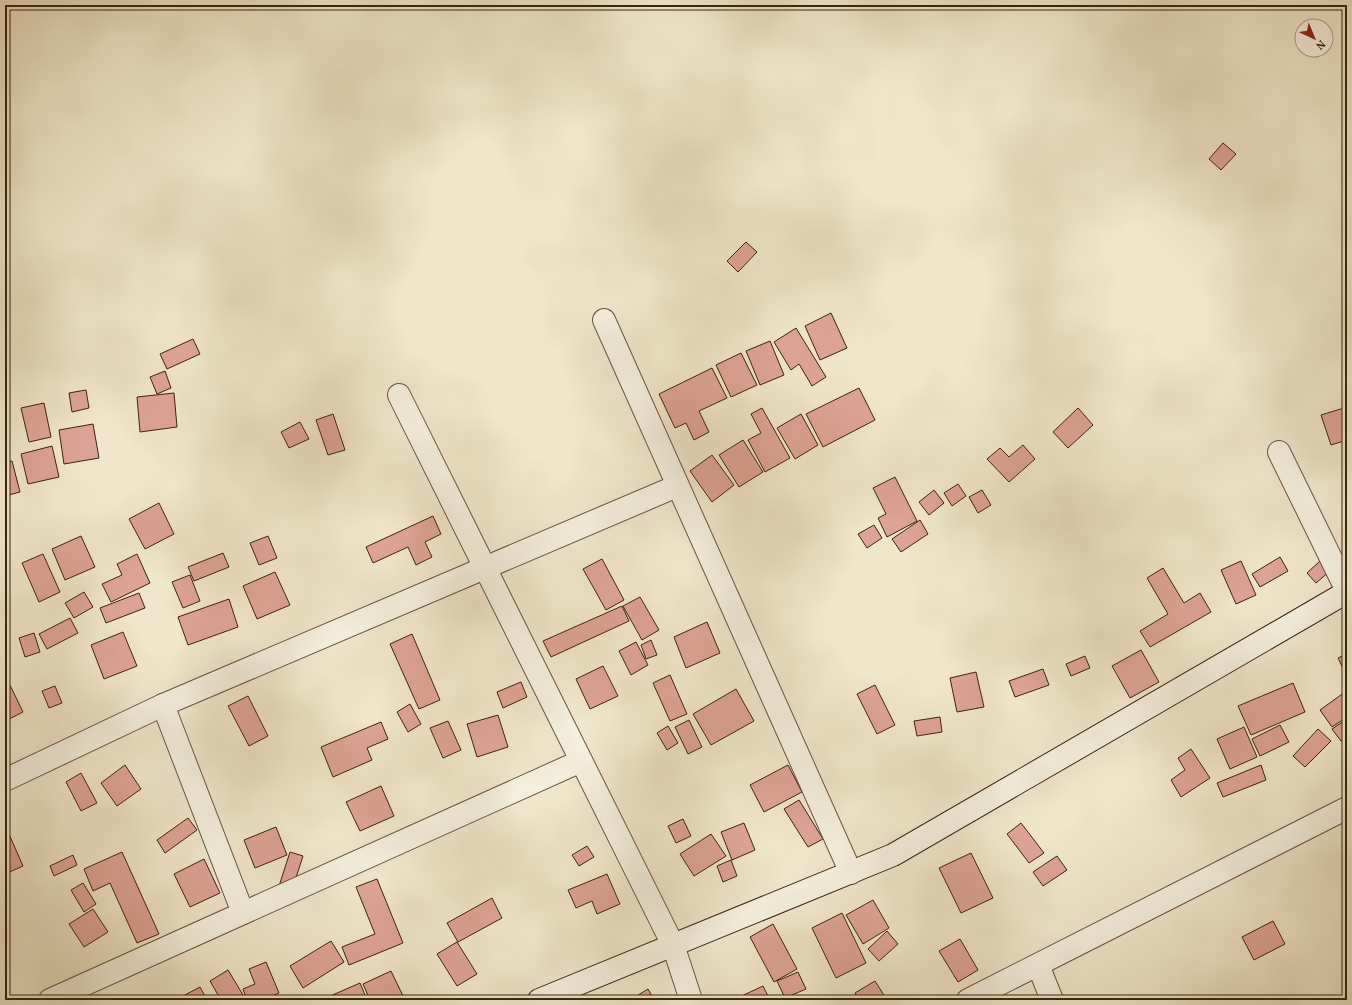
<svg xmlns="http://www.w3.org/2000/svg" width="1352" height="1005" font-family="Vollkorn,serif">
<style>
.building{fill:#dea397;stroke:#3a2310}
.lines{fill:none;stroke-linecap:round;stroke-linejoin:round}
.street-casing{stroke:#68543f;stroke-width:24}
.secondary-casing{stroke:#3a2310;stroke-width:24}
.street{stroke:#f5efdd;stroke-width:22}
.secondary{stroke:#f5efdd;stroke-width:22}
</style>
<rect width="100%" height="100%" fill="#f0e6cb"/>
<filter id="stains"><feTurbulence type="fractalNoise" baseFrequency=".005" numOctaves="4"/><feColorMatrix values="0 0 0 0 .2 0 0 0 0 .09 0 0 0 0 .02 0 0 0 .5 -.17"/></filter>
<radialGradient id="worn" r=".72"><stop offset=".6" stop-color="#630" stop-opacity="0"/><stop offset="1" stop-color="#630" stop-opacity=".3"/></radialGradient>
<g class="building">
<polygon points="1223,143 1236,154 1221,170 1209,159"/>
<polygon points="746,242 757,252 738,272 727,261"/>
<polygon points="831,313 847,348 820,360 805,326"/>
<polygon points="796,328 826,377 812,386 799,364 791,370 774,342"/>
<polygon points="193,339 200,354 167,369 160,354"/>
<polygon points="770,341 784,375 760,385 746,351"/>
<polygon points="741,353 757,385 731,397 716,365"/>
<polygon points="712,368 727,398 699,411 709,432 694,440 686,423 675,428 659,394"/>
<polygon points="165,371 171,388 157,394 150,377"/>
<polygon points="859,388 875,420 823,447 806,414"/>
<polygon points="86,390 89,408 72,412 69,393"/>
<polygon points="174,393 177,427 140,432 137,397"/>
<polygon points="44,403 51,437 29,442 21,408"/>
<polygon points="1347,407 1347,440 1331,445 1321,415"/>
<polygon points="762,408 790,458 765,472 748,440 761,433 751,414"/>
<polygon points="1078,408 1093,425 1068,448 1053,432"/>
<polygon points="333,414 345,450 328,455 316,420"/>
<polygon points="801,414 818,445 795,459 777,428"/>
<polygon points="300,422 309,439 289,448 281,432"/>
<polygon points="93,424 99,458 64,464 59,430"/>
<polygon points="743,440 763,472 739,487 719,455"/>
<polygon points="1023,445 1035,459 1009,482 987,459 1000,448 1009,457"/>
<polygon points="52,446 59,477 28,484 21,454"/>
<polygon points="712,455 734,485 712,502 690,471"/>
<polygon points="12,461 20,492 5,496 5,462"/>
<polygon points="895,477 917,521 887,537 878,518 886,514 873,488"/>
<polygon points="958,484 966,496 952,506 944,493"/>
<polygon points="934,490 944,503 929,515 919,502"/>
<polygon points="982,490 991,505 978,513 969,497"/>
<polygon points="159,503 174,534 145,549 129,519"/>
<polygon points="433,516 441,534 425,542 432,557 416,565 408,547 373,563 366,547"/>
<polygon points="920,520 928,534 901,552 892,539"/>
<polygon points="874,525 882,538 867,548 858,534"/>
<polygon points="81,536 95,567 65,580 52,549"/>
<polygon points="268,536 277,558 259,565 250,543"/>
<polygon points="223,553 229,567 194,581 188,567"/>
<polygon points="43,554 60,592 39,602 22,563"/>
<polygon points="137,554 150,583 111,602 102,584 122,575 117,564"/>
<polygon points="1280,557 1288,571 1260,587 1252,574"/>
<polygon points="602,559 624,600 606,610 583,569"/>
<polygon points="1241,561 1256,595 1236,604 1221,570"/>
<polygon points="1320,561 1330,571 1316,583 1307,573"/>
<polygon points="1163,568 1184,603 1200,593 1211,612 1150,647 1140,631 1168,614 1147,578"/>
<polygon points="275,572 290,605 257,619 243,586"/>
<polygon points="190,575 200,601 183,608 172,582"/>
<polygon points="84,592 93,607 74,618 65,603"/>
<polygon points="139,593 145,608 106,623 100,608"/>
<polygon points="640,597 659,630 642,640 623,606"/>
<polygon points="229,599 238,627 188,645 178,617"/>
<polygon points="622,606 629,621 551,657 543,641"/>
<polygon points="70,618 78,633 47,649 39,634"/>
<polygon points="707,622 720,653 686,668 674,637"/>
<polygon points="123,632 137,666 104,679 91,645"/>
<polygon points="34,633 40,652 25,657 19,638"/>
<polygon points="412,634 440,700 419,709 390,644"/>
<polygon points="651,640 657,655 646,659 641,645"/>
<polygon points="636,642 648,665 631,675 619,651"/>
<polygon points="1141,650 1159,682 1130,698 1112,666"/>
<polygon points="1347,654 1347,677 1338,658"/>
<polygon points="1085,656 1090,668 1071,676 1066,664"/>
<polygon points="603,666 618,696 590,709 576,679"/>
<polygon points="1043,669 1049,685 1015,697 1009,681"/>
<polygon points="976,672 984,707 957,712 950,678"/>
<polygon points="670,675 687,714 670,721 653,683"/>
<polygon points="7,679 23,712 5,721 5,680"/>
<polygon points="521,682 527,697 503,708 497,692"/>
<polygon points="1293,683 1305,712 1251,735 1238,706"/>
<polygon points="875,685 895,725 877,734 857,694"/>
<polygon points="55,686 62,703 49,708 42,691"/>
<polygon points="736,689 754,721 711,745 693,714"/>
<polygon points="1345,692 1347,695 1347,717 1332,727 1320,710"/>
<polygon points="248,696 268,736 249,746 228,706"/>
<polygon points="410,704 421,724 408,732 397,712"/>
<polygon points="498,715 508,747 477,757 467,724"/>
<polygon points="940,717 942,732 917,736 914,721"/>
<polygon points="1347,719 1347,737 1341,741 1332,729"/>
<polygon points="689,720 702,747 688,754 675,727"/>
<polygon points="448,721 461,750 443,758 430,728"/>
<polygon points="381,722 388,739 367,748 372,760 333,777 321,747"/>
<polygon points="1280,725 1289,742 1260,756 1252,739"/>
<polygon points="668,726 678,743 667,750 657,733"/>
<polygon points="1244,727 1257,757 1230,769 1217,739"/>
<polygon points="1318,729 1331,741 1305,767 1293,756"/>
<polygon points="1191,749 1210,778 1181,797 1171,780 1185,770 1178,758"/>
<polygon points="125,765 141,789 117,806 101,783"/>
<polygon points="788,765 802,792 764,812 750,785"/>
<polygon points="1261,765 1266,780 1223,797 1217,783"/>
<polygon points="81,773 97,803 81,811 66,782"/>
<polygon points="381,786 394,816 360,831 346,802"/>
<polygon points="799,800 823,839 808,847 784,809"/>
<polygon points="188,818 197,830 165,853 157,840"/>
<polygon points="683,819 691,836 676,843 668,826"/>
<polygon points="744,823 755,850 732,860 721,832"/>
<polygon points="1021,823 1044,853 1029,863 1007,834"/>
<polygon points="5,825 23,866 5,874"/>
<polygon points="276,827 287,855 255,868 244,840"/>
<polygon points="711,834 726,856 694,876 680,854"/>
<polygon points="587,846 594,857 579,866 572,855"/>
<polygon points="122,852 159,934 137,943 110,883 93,891 84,869"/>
<polygon points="290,852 303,856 292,890 279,886"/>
<polygon points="971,853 993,898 961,913 939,868"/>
<polygon points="73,855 77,865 54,876 50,866"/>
<polygon points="1057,856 1067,870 1043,886 1033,872"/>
<polygon points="204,859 220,893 190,907 174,874"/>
<polygon points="731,860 737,876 723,882 717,866"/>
<polygon points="607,874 620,904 597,914 592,901 576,908 568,890"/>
<polygon points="377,879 403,943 349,965 342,947 375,934 356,887"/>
<polygon points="83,883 96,904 84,912 71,890"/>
<polygon points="492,898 502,918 458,942 447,923"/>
<polygon points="873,900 889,928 863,944 846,915"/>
<polygon points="93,909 108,932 84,947 69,924"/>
<polygon points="842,913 866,963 836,978 812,928"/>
<polygon points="1273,921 1285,944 1254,960 1242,937"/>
<polygon points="773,924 797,969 774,982 750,937"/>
<polygon points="887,931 898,944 879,961 868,949"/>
<polygon points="960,939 978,970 958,982 939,951"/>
<polygon points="331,941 344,962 303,988 290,966"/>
<polygon points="457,942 477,974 457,986 437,954"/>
<polygon points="266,962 279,993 263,1000 247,1000 243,989 255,984 249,969"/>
<polygon points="228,970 246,1000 221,1000 210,981"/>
<polygon points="391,971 405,1000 370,1000 363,984"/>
<polygon points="798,972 806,989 785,998 777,981"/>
<polygon points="875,981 887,1000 859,1000 855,993"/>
<polygon points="360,983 367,1000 330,1000 328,997"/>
<polygon points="763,986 770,1000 733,1000"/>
<polygon points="200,987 207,1000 185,1000 183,996"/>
<polygon points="648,989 654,1000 630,1000"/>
</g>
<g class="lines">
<g class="street-casing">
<g id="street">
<polyline points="604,320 851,873"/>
<polyline points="399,395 673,945 691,1000"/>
<polyline points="1279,452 1347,591"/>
<polyline points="163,705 243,913"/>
<polyline points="5,780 163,705 677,486"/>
<polyline points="1038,965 1052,1000"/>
<polyline points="50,1000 581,761"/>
<polyline points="968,1000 1347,808"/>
</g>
</g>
<g class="secondary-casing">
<polyline id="secondary" points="539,1000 893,855 1347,592"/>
</g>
<use href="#street" class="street"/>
<use href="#secondary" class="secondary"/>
</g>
<rect width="1352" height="1005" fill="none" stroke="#f0e6cb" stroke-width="20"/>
<rect x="6" y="6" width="1340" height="993" fill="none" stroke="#3a2310" stroke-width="2"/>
<rect x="10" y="10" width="1332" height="985" fill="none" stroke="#3a2310"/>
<g transform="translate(1314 38) rotate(136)"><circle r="19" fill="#f5efdd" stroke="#aa9d8b"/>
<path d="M0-3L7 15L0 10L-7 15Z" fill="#8f2418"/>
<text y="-6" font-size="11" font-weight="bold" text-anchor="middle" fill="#3a2310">N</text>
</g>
<rect width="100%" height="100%" filter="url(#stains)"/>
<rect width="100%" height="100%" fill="url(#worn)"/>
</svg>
